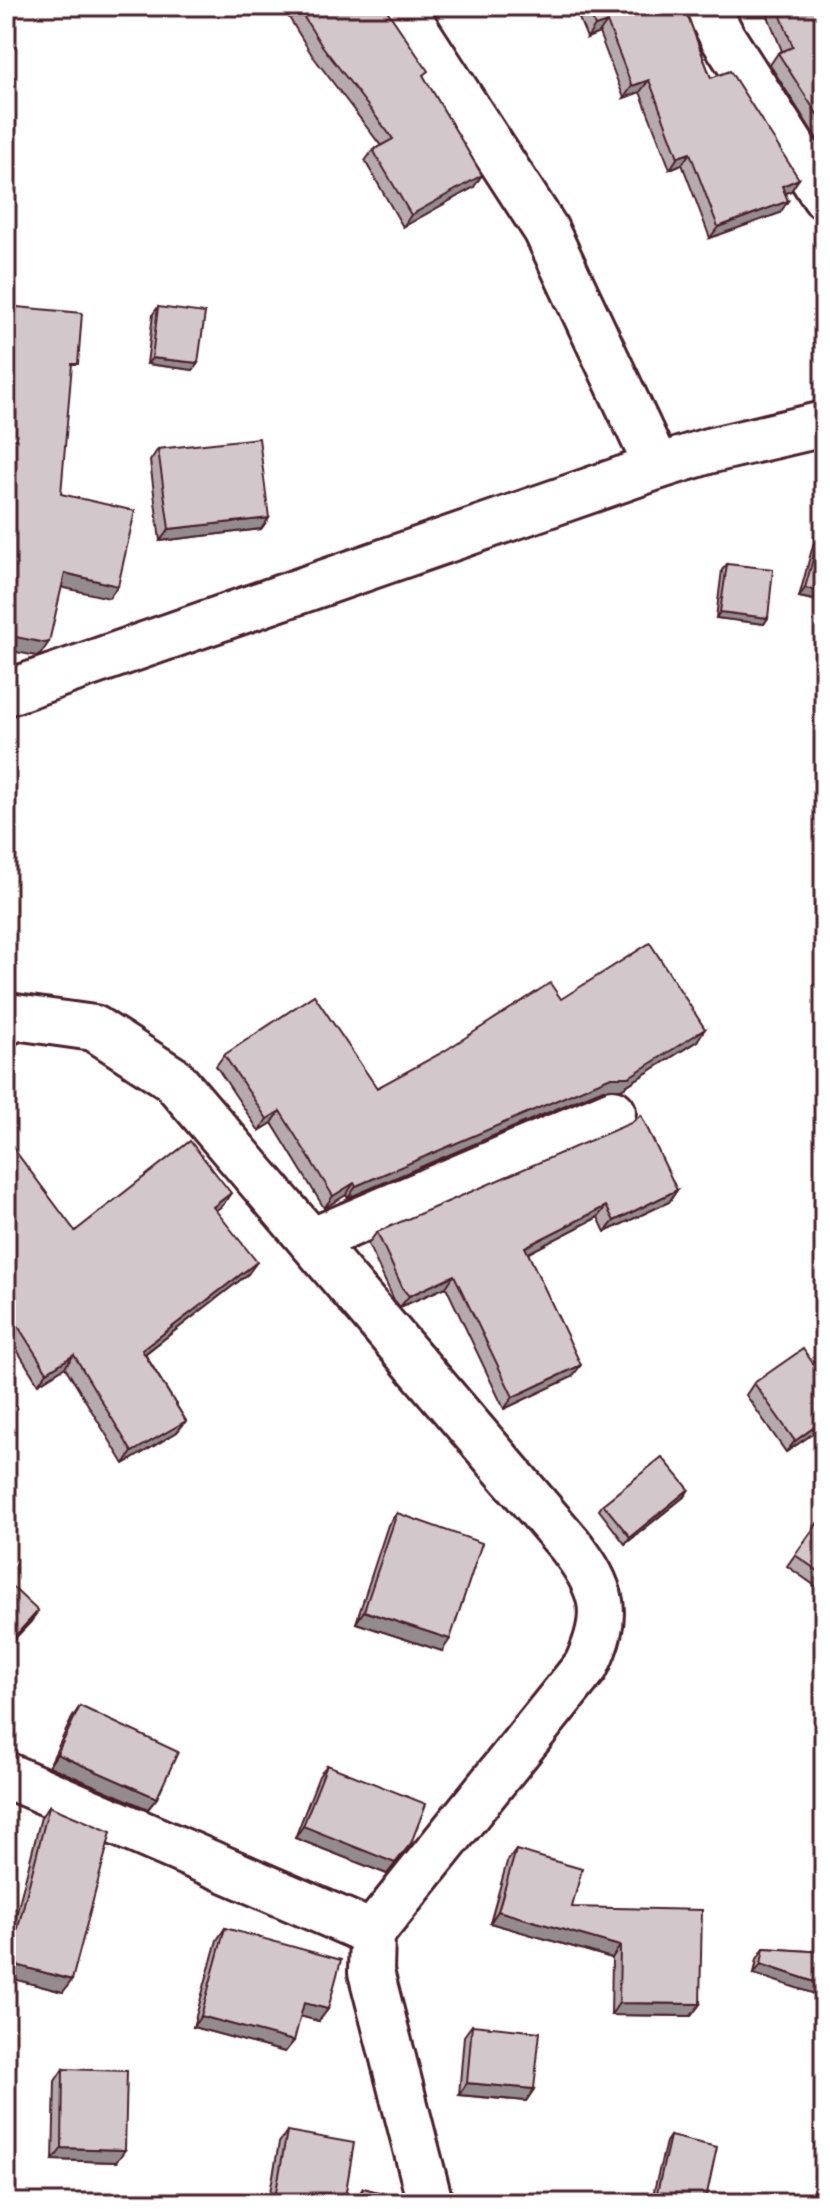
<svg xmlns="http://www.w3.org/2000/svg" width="830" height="2209" font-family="'Gochi Hand',sans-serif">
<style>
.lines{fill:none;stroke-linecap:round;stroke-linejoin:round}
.street-casing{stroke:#4a1f2b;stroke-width:50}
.street{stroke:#fff;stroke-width:44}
.wall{fill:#b5abaf;stroke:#4a1f2b;stroke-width:2}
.shaded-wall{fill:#938b8e;stroke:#4a1f2b;stroke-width:2}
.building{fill:#d2c7cb;stroke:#4a1f2b;stroke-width:2}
</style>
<rect width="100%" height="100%" fill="#fff"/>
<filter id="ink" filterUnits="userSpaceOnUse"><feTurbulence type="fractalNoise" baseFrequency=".0125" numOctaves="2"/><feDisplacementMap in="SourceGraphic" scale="16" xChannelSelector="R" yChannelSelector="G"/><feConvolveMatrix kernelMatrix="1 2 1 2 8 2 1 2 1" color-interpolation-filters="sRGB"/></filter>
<g filter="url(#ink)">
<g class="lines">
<g class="street-casing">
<g id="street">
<polyline points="401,6 546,230 657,467 708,451 824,424"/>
<polyline points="706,6 723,38 824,196"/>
<polyline points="6,693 657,467"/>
<path d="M 6,1023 L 15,1017 L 94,1028 L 173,1079 L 570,1545 C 604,1589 611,1614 586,1666 L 372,1933 L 371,1972 L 430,2203"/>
<polyline points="311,1241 613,1112"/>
<polyline points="6,1775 372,1933"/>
</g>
</g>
<use href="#street" class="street"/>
</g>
<g class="wall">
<polygon points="282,6 384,6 424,77 474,187 403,227 365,161 373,150 381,146 312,55"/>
<polygon points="574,6 684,6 711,78 791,191 785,193 780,213 710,238 682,164 670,169 640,92 624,98 599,33 587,38"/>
<polygon points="764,6 824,6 824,150 770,65 778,53 782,51"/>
<polygon points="158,307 198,363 193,370 147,364 153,314"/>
<polygon points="158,449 269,518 261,529 160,541 150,461"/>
<polygon points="824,505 824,602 799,597"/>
<polygon points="727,564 768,618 764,624 716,618 722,570"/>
<polygon points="561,999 697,1041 621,1089 603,1089 348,1198 346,1195 324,1208 272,1123 259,1131 216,1066 224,1055 377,1088"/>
<polygon points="6,1153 75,1231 223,1205 215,1210 248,1274 145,1354 186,1421 177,1432 124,1464 65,1367 38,1384 6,1332"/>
<polygon points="677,1190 669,1202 605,1232 598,1217 528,1253 572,1377 504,1409 446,1287 400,1307 394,1300 368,1244 377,1232"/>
<polygon points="824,1379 824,1426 786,1452 746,1395 754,1383"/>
<polygon points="685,1496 625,1544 599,1510 603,1504"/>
<polygon points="397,1513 442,1651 356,1623 388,1525"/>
<polygon points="824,1514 824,1592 787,1566"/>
<polygon points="80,1706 157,1798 148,1809 49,1766 72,1718"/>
<polygon points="327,1765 403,1855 387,1874 295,1838 319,1776"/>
<polygon points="49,1806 63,1992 6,1977 6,1955 41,1817"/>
<polygon points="516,1850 572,1907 700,2004 691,2016 611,2015 612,1958 490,1923 507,1862"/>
<polygon points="225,1928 328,2009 319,2021 300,2016 285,2052 193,2027 217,1940"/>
<polygon points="764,1948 824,1952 754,1974 757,1959"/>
<polygon points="472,2025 534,2089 526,2101 459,2095 464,2036"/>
<polygon points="63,2069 116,2162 53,2160 55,2081"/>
<polygon points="287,2131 344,2203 268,2203 279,2143"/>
<polygon points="670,2136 705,2203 669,2203 652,2199 666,2142"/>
<polygon points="363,2188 417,2203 354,2203"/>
</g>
<g class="shaded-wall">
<polygon points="607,22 599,33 587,38 595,26"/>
<polygon points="649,80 640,92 624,98 632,86"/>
<polygon points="690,153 682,164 670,169 678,157"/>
<polygon points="482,175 474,187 403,227 411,215"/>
<polygon points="799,179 791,191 774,197 782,186"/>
<polygon points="788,201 780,213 710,238 718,227"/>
<polygon points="152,358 198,363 193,370 147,364"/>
<polygon points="269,518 261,529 160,541 169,529"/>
<polygon points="65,573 118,586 109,598 56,586"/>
<polygon points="805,588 824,592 824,602 799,597"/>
<polygon points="720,612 768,618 764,624 716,618"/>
<polygon points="6,635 49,642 40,655 36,656 6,650"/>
<polygon points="705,1029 697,1041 621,1089 603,1089 348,1198 356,1186"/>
<polygon points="280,1111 272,1123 259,1131 267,1119"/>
<polygon points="354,1183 346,1195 324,1208 333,1196"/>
<polygon points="677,1190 669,1202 605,1232 614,1221"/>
<polygon points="231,1193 223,1205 205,1219 213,1207"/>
<polygon points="606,1206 598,1217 517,1259 525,1247"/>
<polygon points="257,1262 248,1274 134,1362 142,1350"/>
<polygon points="454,1275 446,1287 400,1307 409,1296"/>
<polygon points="74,1355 65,1367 38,1384 47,1372"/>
<polygon points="581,1365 572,1377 504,1409 513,1397"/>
<polygon points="824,1420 824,1426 786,1452 795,1441"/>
<polygon points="186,1421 177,1432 124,1464 132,1452"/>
<polygon points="689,1489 685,1496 625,1544 630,1537"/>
<polygon points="38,1611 31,1622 6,1648 6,1646"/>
<polygon points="364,1611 450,1639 442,1651 356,1623"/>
<polygon points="57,1754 157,1798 148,1809 49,1766"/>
<polygon points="303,1826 411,1843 387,1874 295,1838"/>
<polygon points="498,1911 620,1946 612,1958 490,1923"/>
<polygon points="9,1963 72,1980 63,1992 6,1977 6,1968"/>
<polygon points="761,1964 824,1985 824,1997 754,1974"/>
<polygon points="304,2003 328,2009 319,2021 295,2015"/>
<polygon points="619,2003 700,2004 691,2016 611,2015"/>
<polygon points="201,2016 294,2041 285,2052 193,2027"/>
<polygon points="467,2083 534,2089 526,2101 459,2095"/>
<polygon points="62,2148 125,2150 116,2162 53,2160"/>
<polygon points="657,2193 702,2203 669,2203 652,2199"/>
</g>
<g class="building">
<polygon points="6,6 13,6 7,13"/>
<polygon points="297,6 384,6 428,71 423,75 482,175 411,215 373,150 393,139 320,43"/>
<polygon points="587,6 684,6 711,78 730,71 799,179 782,186 788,201 718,227 690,153 678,157 649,80 632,86 607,22 595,26"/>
<polygon points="777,6 824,6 824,125 778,53 793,47"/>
<polygon points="6,306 82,313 78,364 72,364 61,494 135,511 118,586 65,573 49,642 45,643 6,635"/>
<polygon points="158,307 205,313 198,363 152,358"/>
<polygon points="259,438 269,518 169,529 158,449"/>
<polygon points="824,519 824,592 805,588"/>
<polygon points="727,564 773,569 768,618 720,612"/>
<polygon points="650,943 705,1029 629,1077 611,1077 356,1186 354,1183 333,1196 280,1111 267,1119 224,1055 314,995 377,1088 443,1052 550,983 561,999"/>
<polygon points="641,1115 677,1190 614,1221 606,1206 525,1247 581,1365 513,1397 454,1275 409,1296 403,1289 377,1232 631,1123"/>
<polygon points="190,1141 231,1193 213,1207 257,1262 142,1350 186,1421 132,1452 74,1355 47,1372 6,1307 6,1153 13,1148 75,1231"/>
<polygon points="803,1349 824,1379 824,1420 795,1441 754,1383"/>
<polygon points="662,1457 689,1489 630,1537 603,1504"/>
<polygon points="397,1513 482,1543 450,1639 364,1611"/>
<polygon points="824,1514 824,1575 795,1555"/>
<polygon points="6,1581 38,1611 6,1646"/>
<polygon points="80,1706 178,1752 157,1798 57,1754"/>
<polygon points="327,1765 426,1804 411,1843 395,1863 303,1826"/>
<polygon points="49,1806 111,1832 72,1980 9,1963"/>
<polygon points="516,1850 582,1869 572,1907 702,1910 700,2004 619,2003 620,1946 498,1911"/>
<polygon points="225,1928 341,1960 328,2009 304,2003 294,2041 201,2016"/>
<polygon points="764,1948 824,1952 824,1985 761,1964"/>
<polygon points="472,2025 540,2032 534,2089 467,2083"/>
<polygon points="63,2069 127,2071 125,2150 62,2148"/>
<polygon points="287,2131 354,2143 344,2203 274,2203"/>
<polygon points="670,2136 717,2147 705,2203 657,2193"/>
<polygon points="363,2188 416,2202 417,2203 359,2203"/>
</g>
</g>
<rect width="830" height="2209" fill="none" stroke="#fff" stroke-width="32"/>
<rect x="16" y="16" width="798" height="2177" fill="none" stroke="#4a1f2b" stroke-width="3" filter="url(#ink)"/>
</svg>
